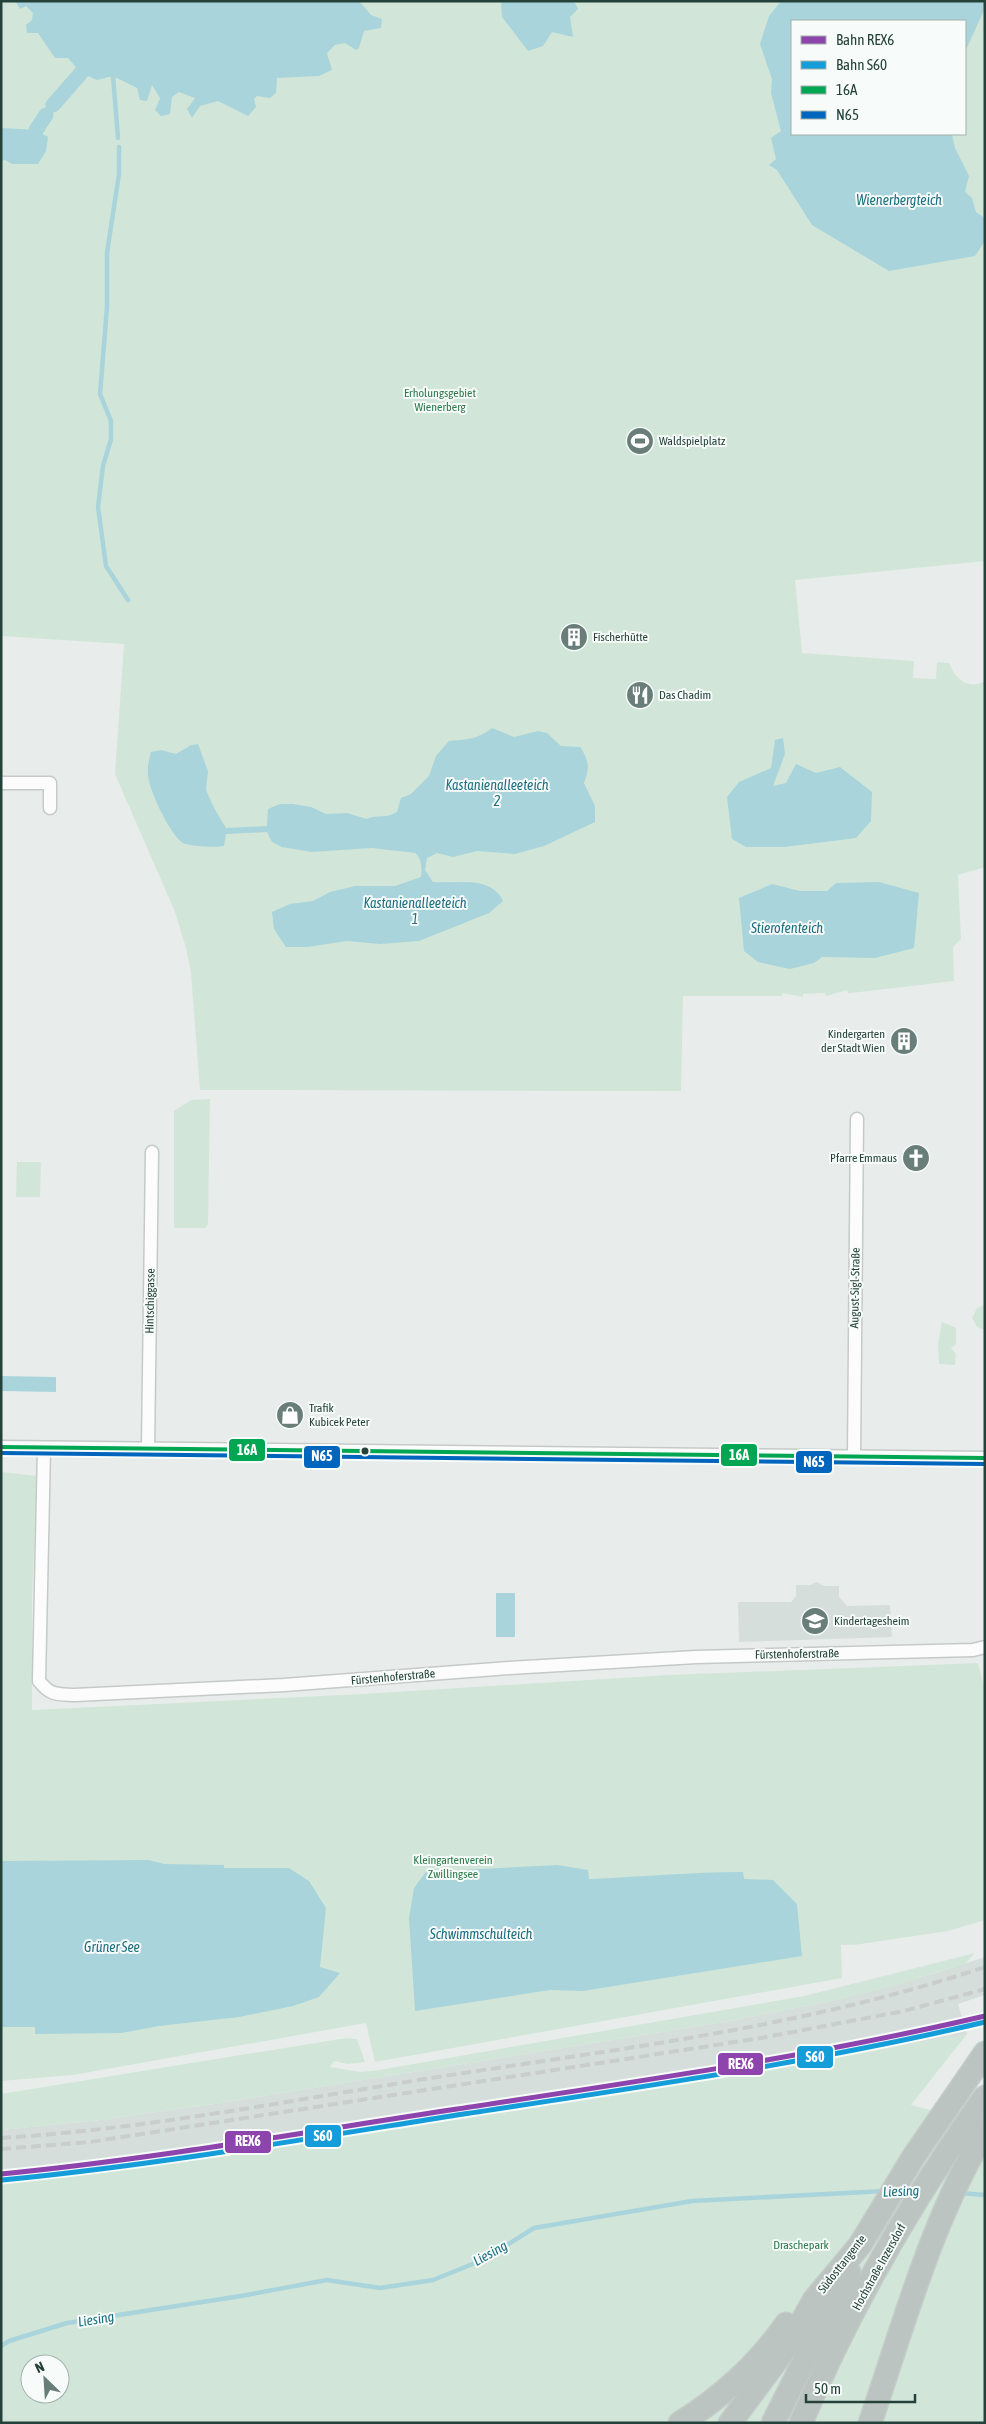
<svg xmlns="http://www.w3.org/2000/svg" width="986" height="2424" font-family="'Asap Condensed',sans-serif">
<style>
.built{fill:#d6dedb}
.green{fill:#d1e6d8;fill-rule:evenodd}
.water{fill:#a9d4db}
.lines{fill:none;stroke-linecap:round;stroke-linejoin:round}
.stream{stroke:#a9d4db;stroke-width:4.5}
.canal{stroke:#a9d4db;stroke-width:15}
.street-casing{stroke:#c5cac8;stroke-width:15}
.highway-casing{stroke:#c3ccc9;stroke-width:25}
.street{stroke:#fcfcfc;stroke-width:12}
.highway{stroke:#bcc4c2;stroke-width:22}
.rail{stroke:#c9cdcc;stroke-width:4;stroke-dasharray:10 5;stroke-linecap:butt}
.bus-1-casing{stroke:#f7fbf9;stroke-width:8}
.bus-2-casing{stroke:#f7fbf9;stroke-width:8}
.bus-1{stroke:#00a651;stroke-width:4}
.bus-2{stroke:#0065bd;stroke-width:4}
.rail-1-casing{stroke:#f7fbf9;stroke-width:9}
.rail-2-casing{stroke:#f7fbf9;stroke-width:9}
.rail-1{stroke:#8e44ad;stroke-width:5}
.rail-2{stroke:#159dd9;stroke-width:5}
.bus-dot{fill:#24423a;stroke:#f7fbf9;stroke-width:2}
.labels{text-anchor:middle;stroke-width:4;stroke-linejoin:round;paint-order:stroke}
.park-label{font-size:12px;fill:#2d7a4b;stroke:#f7fbf9}
.poi-label{font-size:12px;fill:#24423a;stroke:#f7fbf9;text-anchor:start}
.street-label{font-size:12px;fill:#24423a;stroke:#f7fbf9}
.water-label{font-size:14px;font-style:italic;fill:#1c6f80;stroke:#f7fbf9}
.line-badge{stroke:#f7fbf9;stroke-width:2}
.badge-label{font-size:14px;text-anchor:middle;font-weight:bold;fill:#fff}
</style>
<rect width="100%" height="100%" fill="#e8edeb"/>
<g class="built">
<polygon points="817,1582 824,1586 839,1586 839,1597 847,1606 890,1605 892,1637 739,1642 738,1602 791,1602 796,1596 796,1585 810,1585"/>
<polygon points="985,1957 985,1995 958,2004 967,2034 772,2069 98,2171 1,2181 1,2130 100,2120 214,2104 724,2022 837,2000 933,1974"/>
</g>
<g class="green">
<path d="M 1,1 L 985,1 L 985,561 L 795,580 L 802,653 L 914,661 L 913,678 L 936,679 L 937,662 L 949,663 C 955,678 968,691 985,681 L 985,867 L 958,875 L 961,939 L 953,947 L 954,981 L 851,993 L 848,993 L 847,990 L 826,996 L 825,993 L 803,994 L 803,997 L 782,993 L 782,996 L 683,996 L 681,1091 L 200,1090 L 191,973 L 186,948 L 175,912 L 115,774 L 124,644 L 1,636 ZM 792,21 L 965,21 L 965,134 L 792,134 Z"/>
<polygon points="210,1099 208,1224 205,1228 174,1228 174,1111 191,1100"/>
<polygon points="17,1162 41,1162 40,1197 16,1197"/>
<polygon points="985,1305 985,1330 977,1327 972,1318 977,1308"/>
<polygon points="942,1322 956,1328 956,1344 951,1348 956,1354 955,1365 939,1364 938,1343"/>
<polygon points="1,1472 37,1476 32,1598 32,1710 362,1694 669,1675 978,1663 985,1690 985,1920 948,1931 854,1945 841,1945 842,1978 375,2062 366,2023 73,2075 1,2081"/>
<polygon points="975,1953 965,1964 893,1986 837,2000 724,2022 214,2104 100,2120 1,2130 1,2094 346,2038 357,2039 365,2062 348,2064 334,2061 330,2067 361,2072 379,2070 804,1996"/>
<path d="M 967,2034 L 911,2105 L 955,2116 L 985,2119 L 985,2423 L 1,2423 L 1,2181 L 98,2171 L 772,2069 ZM 30,2364 L 60,2364 L 60,2394 L 30,2394 Z"/>
</g>
<g class="water">
<polygon points="15,1 359,1 371,15 382,19 381,28 364,31 359,48 356,50 345,43 335,45 327,53 332,70 319,76 277,78 276,93 270,98 257,96 254,99 256,107 248,116 218,101 200,106 192,118 187,109 195,98 179,92 172,97 170,114 161,116 155,110 160,98 152,85 147,101 140,100 137,88 113,76 97,80 81,73 68,58 55,58 38,33 27,33 26,25 32,20 33,13 26,6 20,9"/>
<polygon points="501,1 574,1 578,9 570,17 573,37 552,32 543,46 528,51 502,17"/>
<polygon points="781,1 985,1 985,8 965,52 965,21 792,21 792,134 952,134 955,148 969,176 965,192 972,198 976,212 985,218 985,241 975,256 889,271 812,225 777,170 769,165 776,159 771,138 781,131 771,93 772,79 760,44 769,16"/>
<polygon points="1,128 36,130 48,137 46,151 38,164 12,164 5,160 1,161"/>
<path d="M 492,728 L 514,737 L 538,731 L 547,733 L 561,746 L 580,747 C 589,760 590,768 584,783 L 595,806 L 595,822 L 544,846 L 515,854 L 477,851 L 453,857 L 437,853 L 427,858 L 425,870 L 433,882 C 456,884 491,875 503,901 L 489,913 L 419,941 L 380,944 L 347,941 L 307,947 L 286,947 L 274,929 L 272,912 L 290,904 L 313,901 L 330,892 L 355,886 L 395,886 L 421,877 C 422,869 422,858 415,853 L 372,848 L 312,852 L 282,847 L 272,842 L 267,832 L 226,834 L 224,846 C 217,848 189,846 183,843 C 170,835 149,790 148,775 C 147,767 149,760 151,752 L 161,750 L 176,754 L 191,745 L 198,744 L 208,771 L 206,790 L 214,808 L 226,828 L 267,826 L 268,809 L 280,804 L 293,804 L 311,807 L 326,814 L 347,813 L 367,819 C 378,814 387,819 397,812 L 401,798 L 411,794 L 429,776 L 436,756 L 449,741 C 466,740 478,739 492,728 Z"/>
<polygon points="783,738 785,754 773,786 786,783 796,764 816,773 840,767 872,792 871,821 856,838 784,847 746,847 732,839 727,797 739,782 771,768 775,740"/>
<polygon points="879,882 919,893 914,948 875,958 822,957 814,963 790,969 758,962 744,951 739,898 772,884 800,891 827,891 836,883"/>
<polygon points="1,1376 56,1377 56,1392 1,1391"/>
<rect x="496" y="1593" width="19" height="44"/>
<polygon points="149,1860 164,1864 224,1865 224,1868 289,1868 309,1881 326,1908 320,1967 340,1973 319,1997 293,2006 239,2017 159,2026 122,2033 35,2034 35,2027 1,2027 1,1861"/>
<path d="M 557,1865 L 588,1870 L 589,1879 C 640,1877 691,1872 743,1872 L 744,1879 L 773,1880 L 797,1904 L 802,1956 L 583,1991 L 550,1990 L 415,2011 L 409,1918 L 414,1888 L 428,1869 L 442,1871 Z"/>
</g>
<g class="lines">
<g class="stream">
<polyline points="113,76 118,138"/>
<polyline points="119,147 119,174 107,253 107,307 100,394 111,421 111,439 103,466 98,507 106,566 128,600"/>
<polyline points="960,2193 985,2195"/>
<polyline points="1,2346 9,2341 67,2323 241,2296 327,2280 380,2288 433,2280 485,2259 534,2228 692,2201 885,2191"/>
</g>
<g class="canal">
<polyline points="53,105 81,73"/>
<polyline points="36,130 46,115"/>
</g>
<g class="street-casing">
<g id="street">
<polyline points="1,783 50,783 50,808"/>
<polyline points="1,1447 985,1458"/>
<path d="M 44,1448 L 39,1681 C 51,1696 57,1694 75,1695 L 284,1685 L 509,1668 L 696,1657 L 973,1650 L 985,1647"/>
<polyline points="148,1449 152,1152"/>
<polyline points="854,1458 857,1119"/>
</g>
</g>
<g class="highway-casing">
<g id="highway">
<path d="M 680,2423 C 721,2398 759,2363 786,2324"/>
<polyline points="730,2423 791,2341 814,2300 860,2245 914,2156 985,2053"/>
<polyline points="773,2423 849,2272"/>
<path d="M 801,2423 C 849,2309 913,2198 985,2097"/>
<path d="M 870,2423 C 904,2324 931,2222 985,2131"/>
</g>
</g>
<use href="#street" class="street"/>
<use href="#highway" class="highway"/>
<g class="rail">
<path d="M 1,2138 C 150,2129 297,2099 444,2076 C 626,2048 809,2026 985,1967"/>
<polyline points="1,2149 90,2142 761,2038 904,2011 985,1989"/>
</g>
<g class="bus-1-casing">
<polyline id="bus-1" points="1,1447 985,1458"/>
</g>
<g class="bus-2-casing">
<polyline id="bus-2" points="1,1453 985,1464"/>
</g>
<use href="#bus-1" class="bus-1"/>
<use href="#bus-2" class="bus-2"/>
<g class="rail-1-casing">
<path id="rail-1" d="M 1,2174 C 154,2159 305,2132 457,2109 C 634,2082 810,2057 985,2016"/>
</g>
<g class="rail-2-casing">
<path id="rail-2" d="M 2,2180 C 155,2165 306,2139 457,2115 C 634,2088 811,2063 985,2022"/>
</g>
<use href="#rail-1" class="rail-1"/>
<use href="#rail-2" class="rail-2"/>
</g>
<defs>
<g id="stadium-disc" transform="scale(1.4375)"><circle r="9.5" fill="#697e78" stroke="#f7fbf9"/><path d="M0-5a6.5 5 0 1 0 0 10a6.5 5 0 1 0 0-10ZM-3.5-1.8h7v3.6h-7Z" fill="#fff"/></g>
<g id="building-disc" transform="scale(1.4375)"><circle r="9.5" fill="#697e78" stroke="#f7fbf9"/><path d="M-4-6H4V6H1V3H-1V6H-4ZM-2.5-4.3h1.7v1.8h-1.7ZM.8-4.3h1.7v1.8H.8ZM-2.5-1h1.7V.8h-1.7ZM.8-1h1.7V.8H.8Z" fill="#fff"/></g>
<g id="restaurant-disc" transform="scale(1.4375)"><circle r="9.5" fill="#697e78" stroke="#f7fbf9"/><path d="M-5-6h1v4h1v-4h1v4h1v-4h1v5L-1.5 .5V6h-2V.5L-5-1ZM5-6V6H3V1.5H1.5Q1.5-4 5-6Z" fill="#fff"/></g>
<g id="church-disc" transform="scale(1.4375)"><circle r="9.5" fill="#697e78" stroke="#f7fbf9"/><path d="M-1.2-6h2.4v3.5h3.3v2.4h-3.3V6h-2.4V-.1h-3.3v-2.4h3.3Z" fill="#fff"/></g>
<g id="shop-disc" transform="scale(1.4375)"><circle r="9.5" fill="#697e78" stroke="#f7fbf9"/><path d="M-5-2.5h2.3a2.7 3.5 0 0 1 5.4 0H5L5.5 6h-11ZM-1.5-2.5h3a1.5 2.3 0 0 0-3 0Z" fill="#fff"/></g>
<g id="school-disc" transform="scale(1.4375)"><circle r="9.5" fill="#697e78" stroke="#f7fbf9"/><path d="M0-5L7-2L0 1L-7-2ZM-4 1L0 2.5L4 1V4Q0 6-4 4Z" fill="#fff"/></g>
</defs>
<g fill-rule="evenodd">
<use href="#stadium-disc" x="640" y="441"/>
<use href="#building-disc" x="574" y="637"/>
<use href="#restaurant-disc" x="640" y="695"/>
<use href="#building-disc" x="904" y="1041"/>
<use href="#church-disc" x="916" y="1158"/>
<use href="#shop-disc" x="290" y="1415"/>
<use href="#school-disc" x="815" y="1621"/>
</g>
<circle class="bus-dot" cx="365" cy="1451" r="4.5"/>
<g class="labels">
<g class="park-label">
<text x="440" y="397">Erholungsgebiet<tspan x="440" dy="14">Wienerberg</tspan></text>
<text x="453" y="1864">Kleingartenverein<tspan x="453" dy="14">Zwillingsee</tspan></text>
<text x="801" y="2249">Draschepark</text>
</g>
<g class="poi-label">
<text x="659" y="445">Waldspielplatz</text>
<text x="593" y="641">Fischerhütte</text>
<text x="659" y="699">Das Chadim</text>
<text x="885" y="1038" text-anchor="end">Kindergarten<tspan x="885" dy="14">der Stadt Wien</tspan></text>
<text x="897" y="1162" text-anchor="end">Pfarre Emmaus</text>
<text x="309" y="1412">Trafik<tspan x="309" dy="14">Kubicek Peter</tspan></text>
<text x="834" y="1625">Kindertagesheim</text>
</g>
<g class="street-label">
<text transform="translate(855 1288) rotate(-89)" y="4">August-Sigl-Straße</text>
<text transform="translate(150 1301) rotate(-89)" y="4">Hintschiggasse</text>
<text transform="translate(797 1654) rotate(-1)" y="4">Fürstenhoferstraße</text>
<text transform="translate(393 1677) rotate(-5)" y="4">Fürstenhoferstraße</text>
<text transform="translate(842 2264) rotate(-52)" y="4">Südosttangente</text>
<text transform="translate(879 2267) rotate(-61)" y="4">Hochstraße Inzersdorf</text>
</g>
<g class="water-label">
<text x="899" y="205">Wienerbergteich</text>
<text x="497" y="790">Kastanienalleeteich<tspan x="497" dy="16">2</tspan></text>
<text x="415" y="908">Kastanienalleeteich<tspan x="415" dy="16">1</tspan></text>
<text x="787" y="933">Stierofenteich</text>
<text x="481" y="1939">Schwimmschulteich</text>
<text x="112" y="1952">Grüner See</text>
<text transform="translate(901 2191) rotate(-2)" y="5">Liesing</text>
<text transform="translate(490 2253) rotate(-29)" y="5">Liesing</text>
<text transform="translate(96 2319) rotate(-9)" y="5">Liesing</text>
</g>
</g>
<g class="line-badge">
<rect x="228" y="1438" width="38" height="24" rx="5" fill="#00a651"/>
<rect x="720" y="1443" width="38" height="24" rx="5" fill="#00a651"/>
<rect x="303" y="1445" width="38" height="24" rx="5" fill="#0065bd"/>
<rect x="795" y="1450" width="38" height="24" rx="5" fill="#0065bd"/>
<rect x="796" y="2045" width="38" height="24" rx="5" fill="#159dd9"/>
<rect x="717" y="2052" width="47" height="24" rx="5" fill="#8e44ad"/>
<rect x="304" y="2124" width="38" height="24" rx="5" fill="#159dd9"/>
<rect x="224" y="2130" width="48" height="24" rx="5" fill="#8e44ad"/>
</g>
<g class="badge-label">
<text x="247" y="1455">16A</text>
<text x="739" y="1460">16A</text>
<text x="322" y="1461">N65</text>
<text x="814" y="1467">N65</text>
<text x="815" y="2062">S60</text>
<text x="741" y="2069">REX6</text>
<text x="323" y="2141">S60</text>
<text x="248" y="2146">REX6</text>
</g>
<rect width="986" height="2424" fill="none" stroke="#24423a" stroke-width="5"/>
<rect x="791" y="20" width="175" height="115" fill="#f7fbf9" stroke="#a3b1ad"/>
<rect x="801" y="36" width="25" height="8" fill="#8e44ad" stroke="#a3b1ad"/>
<text x="836" y="45" font-size="15" fill="#24423a">Bahn REX6</text>
<rect x="801" y="61" width="25" height="8" fill="#159dd9" stroke="#a3b1ad"/>
<text x="836" y="70" font-size="15" fill="#24423a">Bahn S60</text>
<rect x="801" y="86" width="25" height="8" fill="#00a651" stroke="#a3b1ad"/>
<text x="836" y="95" font-size="15" fill="#24423a">16A</text>
<rect x="801" y="111" width="25" height="8" fill="#0065bd" stroke="#a3b1ad"/>
<text x="836" y="120" font-size="15" fill="#24423a">N65</text>
<g transform="translate(45 2379) rotate(335)"><circle r="24" fill="#f7fbf9" stroke="#a3b1ad"/>
<path d="M0-4L9 19L0 12L-9 19Z" fill="#697e78"/>
<text y="-8" font-size="14" font-weight="bold" text-anchor="middle" fill="#24423a">N</text>
</g>
<path d="M806 2394v8h109v-8" fill="none" stroke="#24423a" stroke-width="2.5"/>
<text x="814" y="2394" font-size="15" fill="#24423a" stroke="#f7fbf9" stroke-width="4" paint-order="stroke">50 m</text>
</svg>
